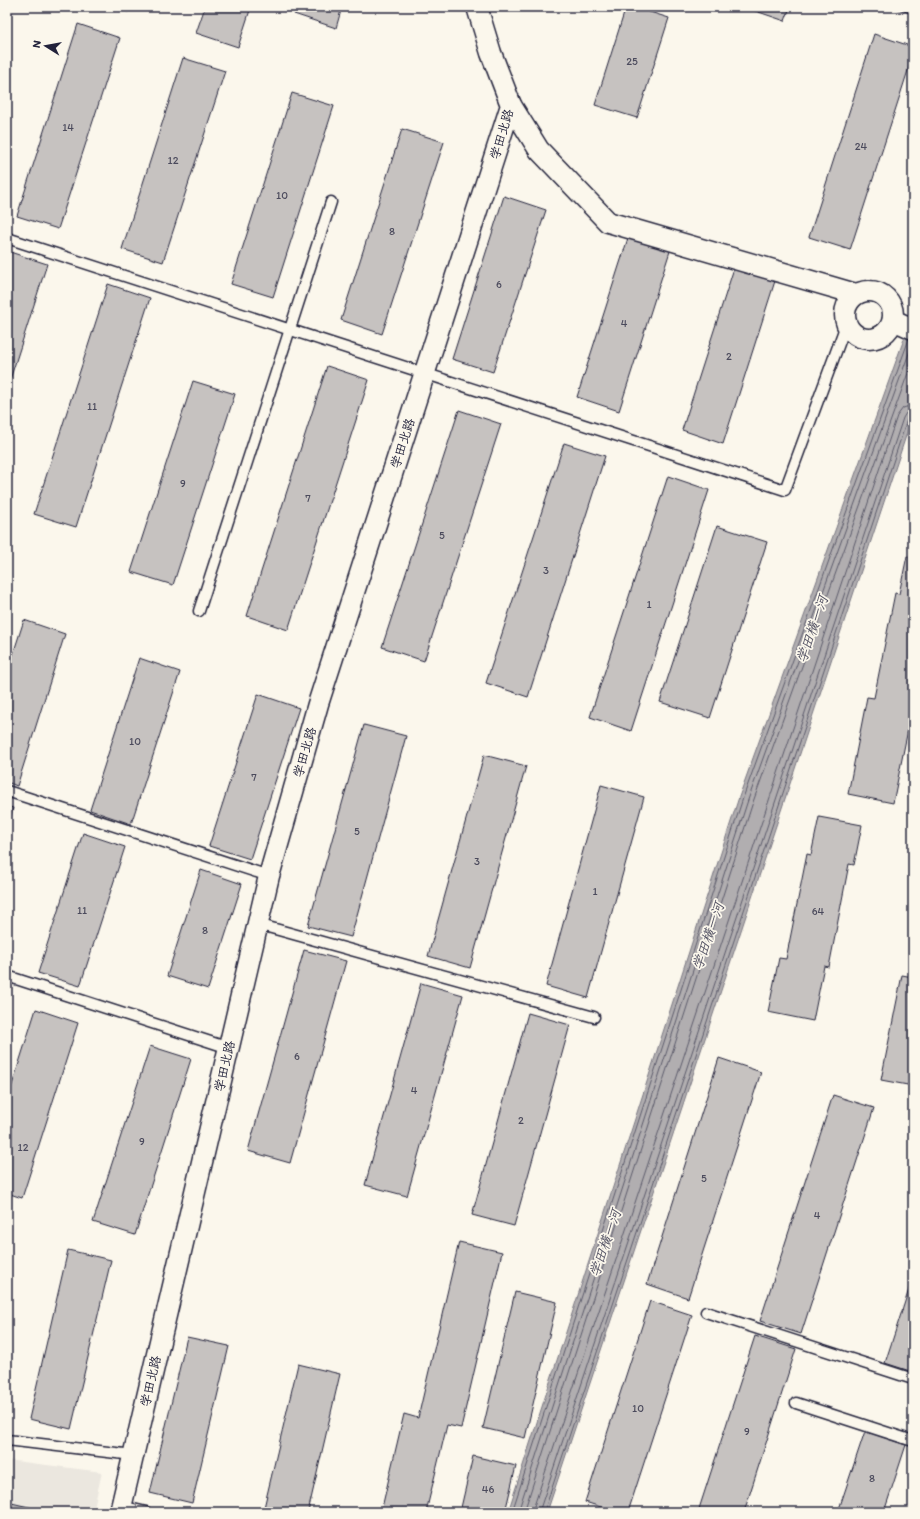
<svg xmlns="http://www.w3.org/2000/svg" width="920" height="1519" font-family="Itim,'LXGW WenKai TC',sans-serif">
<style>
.built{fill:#ebe7df}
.water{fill:#b1aeb0;stroke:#787681}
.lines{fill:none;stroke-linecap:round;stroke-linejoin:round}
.shore{stroke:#5b5a6a;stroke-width:1}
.building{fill:#c6c2c0;stroke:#22223b}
.service-casing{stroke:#22223b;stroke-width:13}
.minor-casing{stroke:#22223b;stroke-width:23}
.service{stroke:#fbf7ec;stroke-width:10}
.minor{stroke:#fbf7ec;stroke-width:20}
.labels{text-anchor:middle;stroke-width:3.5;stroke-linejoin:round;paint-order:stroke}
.number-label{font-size:11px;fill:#4b4a5c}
.street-label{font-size:13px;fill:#22223b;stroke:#fbf7ec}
.water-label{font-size:14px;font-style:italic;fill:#545364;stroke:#fbf7ec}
</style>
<rect width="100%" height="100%" fill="#fbf7ec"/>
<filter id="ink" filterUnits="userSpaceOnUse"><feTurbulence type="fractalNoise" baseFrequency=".025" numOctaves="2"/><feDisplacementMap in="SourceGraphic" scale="8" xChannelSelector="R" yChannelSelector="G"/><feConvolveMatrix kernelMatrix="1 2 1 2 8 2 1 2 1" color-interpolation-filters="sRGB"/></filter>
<g filter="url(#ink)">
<polygon class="built" points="7,1460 102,1472 93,1512 7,1512"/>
<polygon class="water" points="913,314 913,415 547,1512 508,1512 739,797"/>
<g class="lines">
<g class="shore">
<polyline points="512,1512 743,798 909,339"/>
<polyline points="518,1512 748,800 913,342"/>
<polyline points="524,1512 753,802 913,359"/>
<polyline points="533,1512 534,1506 897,416 903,408 913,405"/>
<polyline points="539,1512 903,418 906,413 913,411"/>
<polyline points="544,1512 907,420 910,417 913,416"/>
</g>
</g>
<g class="building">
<polygon points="114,7 130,7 128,12"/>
<polygon points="205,7 251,7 238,47 196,33"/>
<polygon points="296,7 342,7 336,28 294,14"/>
<polygon points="626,7 634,7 669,18 637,118 595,105"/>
<polygon points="744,7 790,7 785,21"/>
<polygon points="892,7 913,7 913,14"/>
<polygon points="78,24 120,38 58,229 17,216"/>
<polygon points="874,34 913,47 913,55 850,250 809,237"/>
<polygon points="183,58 225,71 163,262 122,249"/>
<polygon points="292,93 334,106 273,297 231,284"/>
<polygon points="402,129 444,142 382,334 341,320"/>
<polygon points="504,196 546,210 493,372 452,359"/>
<polygon points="629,235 671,248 619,411 577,397"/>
<polygon points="7,251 47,264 7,389"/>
<polygon points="734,268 775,281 723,444 682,430"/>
<polygon points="108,284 150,298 76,527 34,514"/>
<polygon points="327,366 369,380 288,630 247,616"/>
<polygon points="193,381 235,394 173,585 131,572"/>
<polygon points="459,410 501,424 424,661 382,647"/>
<polygon points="564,443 605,456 528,697 486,683"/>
<polygon points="668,476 709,490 631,731 590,717"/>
<polygon points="717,526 767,542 710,718 660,702"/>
<polygon points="907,556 913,558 913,705 893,803 848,794 867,697 874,698 895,593 899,594"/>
<polygon points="24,620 65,634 17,786 7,782 7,673"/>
<polygon points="139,658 180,672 131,824 90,810"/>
<polygon points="258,694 299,708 250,859 209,846"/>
<polygon points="364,725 406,736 351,937 308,926"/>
<polygon points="484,755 526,766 470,968 428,956"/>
<polygon points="601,785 644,797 588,998 546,986"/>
<polygon points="7,806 13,808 7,828"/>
<polygon points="819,817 862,825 854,865 849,864 829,967 824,966 813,1021 768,1012 779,958 786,959 807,854 811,855"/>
<polygon points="83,833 125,847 80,986 38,973"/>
<polygon points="201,870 242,884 208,989 167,976"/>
<polygon points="304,950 346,961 290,1163 248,1151"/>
<polygon points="902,975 913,977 913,1086 881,1080"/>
<polygon points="421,983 463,995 407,1196 365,1185"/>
<polygon points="36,1009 78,1023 22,1198 7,1193 7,1101"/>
<polygon points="528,1013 570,1025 514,1226 472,1215"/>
<polygon points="150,1046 191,1059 135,1235 93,1222"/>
<polygon points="719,1058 761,1072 688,1298 647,1284"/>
<polygon points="833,1095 874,1108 801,1334 760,1321"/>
<polygon points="459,1242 502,1252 461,1428 447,1425 426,1512 381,1512 404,1414 418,1418"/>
<polygon points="68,1250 111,1260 71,1429 29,1419"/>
<polygon points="913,1277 913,1372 885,1363"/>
<polygon points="515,1292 557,1302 525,1438 483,1428"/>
<polygon points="650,1301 692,1315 628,1512 617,1512 585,1502"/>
<polygon points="755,1336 796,1349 744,1512 698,1512"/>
<polygon points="187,1337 229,1346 192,1503 150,1493"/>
<polygon points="298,1364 340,1374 308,1512 263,1512"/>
<polygon points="865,1431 906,1445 884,1512 838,1512"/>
<polygon points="473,1456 516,1466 505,1512 460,1512"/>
<polygon points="7,1502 42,1510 41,1512 7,1512"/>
</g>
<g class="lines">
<g class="service-casing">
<g id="service">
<polyline points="7,238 785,490 847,322"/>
<polyline points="199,611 331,202"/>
<polyline points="7,791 269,876"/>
<polyline points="257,924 594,1017"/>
<polyline points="7,976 229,1048"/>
<polyline points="706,1312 913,1379"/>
<polyline points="796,1403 913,1441"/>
<polyline points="7,1440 133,1455"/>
<polyline points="121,1506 146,1512"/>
</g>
</g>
<g class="minor-casing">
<g id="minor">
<polyline points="511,105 539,150 608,222 856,294"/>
<circle cx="869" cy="315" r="24"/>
<polyline points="893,320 913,329"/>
<polyline points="120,1512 269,876 318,704 511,105 491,53 477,7"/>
</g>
</g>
<use href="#service" class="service"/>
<use href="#minor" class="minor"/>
</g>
</g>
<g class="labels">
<g class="number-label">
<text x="632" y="65">25</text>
<text x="68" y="131">14</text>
<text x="861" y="150">24</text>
<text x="173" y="164">12</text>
<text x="282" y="199">10</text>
<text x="392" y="235">8</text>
<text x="499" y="288">6</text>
<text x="624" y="327">4</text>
<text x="729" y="360">2</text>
<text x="92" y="410">11</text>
<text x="183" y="487">9</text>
<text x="308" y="502">7</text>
<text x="442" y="539">5</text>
<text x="546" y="574">3</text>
<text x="649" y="608">1</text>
<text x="135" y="745">10</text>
<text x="254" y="781">7</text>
<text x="357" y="835">5</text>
<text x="477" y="865">3</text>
<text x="595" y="895">1</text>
<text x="82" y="914">11</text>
<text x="818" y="915">64</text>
<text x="205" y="934">8</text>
<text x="297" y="1060">6</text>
<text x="414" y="1094">4</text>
<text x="521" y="1124">2</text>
<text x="142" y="1145">9</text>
<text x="23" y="1151">12</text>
<text x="704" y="1182">5</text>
<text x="817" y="1219">4</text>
<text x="638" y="1412">10</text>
<text x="747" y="1435">9</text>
<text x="872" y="1482">8</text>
<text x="488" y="1493">46</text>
</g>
<g class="street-label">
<text transform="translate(501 134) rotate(-73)" y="5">学田北路</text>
<text transform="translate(402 443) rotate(-72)" y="5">学田北路</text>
<text transform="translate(304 752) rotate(-74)" y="5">学田北路</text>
<text transform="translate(224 1066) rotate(-77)" y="5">学田北路</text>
<text transform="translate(150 1381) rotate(-77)" y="5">学田北路</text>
</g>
<g class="water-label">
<text transform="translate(812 629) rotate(-71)" y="5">学田横一河</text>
<text transform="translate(708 936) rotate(-71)" y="5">学田横一河</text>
<text transform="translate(605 1243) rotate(-71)" y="5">学田横一河</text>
</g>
</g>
<rect width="920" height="1519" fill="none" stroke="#fbf7ec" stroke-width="24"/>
<rect x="12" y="12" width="896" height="1495" fill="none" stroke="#22223b" stroke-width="1.5" filter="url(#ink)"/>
<g transform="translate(46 46) rotate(281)" stroke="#fbf7ec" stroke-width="3" paint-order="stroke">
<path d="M0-3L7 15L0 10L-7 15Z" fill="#22223b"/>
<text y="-6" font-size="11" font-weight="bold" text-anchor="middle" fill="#22223b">N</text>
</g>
</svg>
